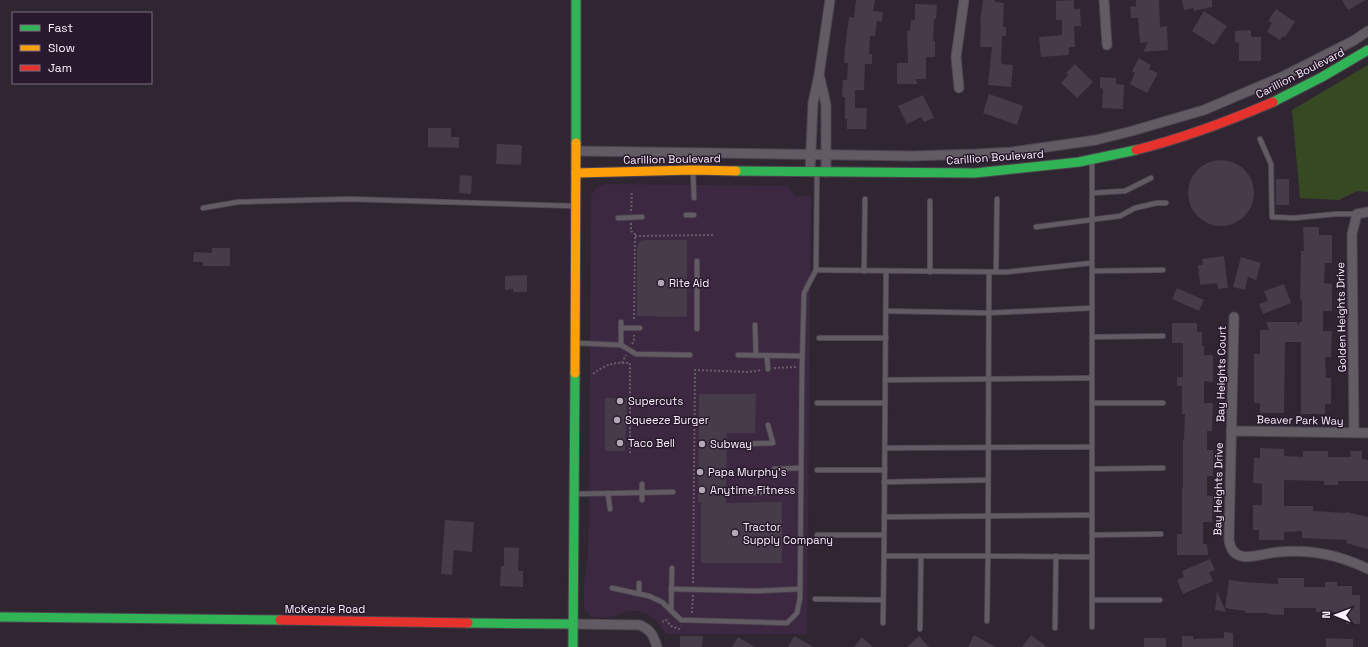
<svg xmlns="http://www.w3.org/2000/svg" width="1368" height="647" font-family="'Space Grotesk',sans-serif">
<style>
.built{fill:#3c2941}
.green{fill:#374923}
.building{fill:#463b48}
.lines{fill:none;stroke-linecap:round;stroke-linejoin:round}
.lane-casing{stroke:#4c454f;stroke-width:6}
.street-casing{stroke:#4c454f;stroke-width:11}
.fast-casing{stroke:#4c454f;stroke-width:11}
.slow-casing{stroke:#4c454f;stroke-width:11}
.jam-casing{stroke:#4c454f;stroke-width:11}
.path{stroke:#655e66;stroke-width:2;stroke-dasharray:2 2;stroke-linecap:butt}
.lane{stroke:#625b64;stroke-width:4.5}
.street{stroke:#625b64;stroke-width:9}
.fast{stroke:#30b455;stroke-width:9}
.slow{stroke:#ff9f0a;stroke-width:9}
.jam{stroke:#e5322d;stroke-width:9}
.poi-dot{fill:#b3a9b6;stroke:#28192c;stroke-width:1.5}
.labels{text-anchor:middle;stroke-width:3;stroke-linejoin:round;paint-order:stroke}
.street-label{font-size:11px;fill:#faeffd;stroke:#28192c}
.poi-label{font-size:11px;fill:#faeffd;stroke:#28192c;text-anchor:start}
</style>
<rect width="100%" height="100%" fill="#2f2632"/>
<polygon class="built" points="605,184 788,186 796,197 811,196 807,634 666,634 656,620 647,614 639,611 627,611 618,615 604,618 592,617 588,614 584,608 584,584 588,556 589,512 591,197 595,189"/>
<polygon class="green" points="1368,65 1368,192 1357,191 1339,200 1300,198 1292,110"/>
<g class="building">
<polygon points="856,0 875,0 873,11 883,12 882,22 877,21 875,36 870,36 869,54 872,54 872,64 865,64 864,90 855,90 855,108 867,108 866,129 847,129 847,119 845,119 845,97 842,97 843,80 847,80 848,63 844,63 845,48 849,17 854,18"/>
<polygon points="983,0 995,0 995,2 1004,3 1003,27 1006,27 1006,36 1002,36 1001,61 1002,64 1013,65 1011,87 988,85 992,47 980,47 981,23 980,23"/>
<polygon points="1074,0 1074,9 1080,9 1081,26 1074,26 1075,47 1069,47 1069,55 1041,57 1039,37 1062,35 1062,20 1056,20 1056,1"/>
<polygon points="1136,0 1159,0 1160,27 1167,26 1168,50 1143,52 1148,42 1140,43 1138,18 1131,18 1130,7 1136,6"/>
<polygon points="1182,0 1212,0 1212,7 1194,11 1193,8 1184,10"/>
<polygon points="1342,0 1366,0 1348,10"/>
<polygon points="915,4 937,5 936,19 934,19 933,41 935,41 935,57 926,57 926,79 915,79 918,84 897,84 897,63 908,63 907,31 910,31 911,20 915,20"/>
<polygon points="1276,9 1295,22 1285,37 1283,36 1280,40 1267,32 1272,23 1268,21"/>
<polygon points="1204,11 1227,26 1214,45 1192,31"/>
<polygon points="1251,30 1251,37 1261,37 1261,61 1239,61 1239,43 1235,42 1235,31"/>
<polygon points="1139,58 1151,65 1149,69 1158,73 1147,93 1130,84 1135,73 1132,71"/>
<polygon points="1075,64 1093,82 1077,98 1061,83 1068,75 1066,73"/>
<polygon points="1100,77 1116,78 1116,84 1124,85 1123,109 1102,108 1103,89 1100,88"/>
<polygon points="989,94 1023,106 1017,125 983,113"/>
<polygon points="923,95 934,118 924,122 921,117 907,124 898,106"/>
<polygon points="428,128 451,128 451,137 459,137 459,148 428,147"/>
<polygon points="497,144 522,145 521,165 496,164"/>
<circle cx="1221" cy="193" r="33"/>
<polygon points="460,175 472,176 471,194 459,193"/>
<rect x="1276" y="179" width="13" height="26"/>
<polygon points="1303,227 1319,227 1319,235 1332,235 1332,263 1325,263 1324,283 1332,284 1332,311 1323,311 1323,331 1332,331 1331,357 1325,357 1326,378 1331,378 1331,404 1325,404 1325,414 1301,414 1301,342 1285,342 1284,413 1260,413 1260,403 1254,403 1254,354 1260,354 1260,330 1269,330 1266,322 1297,322 1299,327 1299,322 1302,322 1302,299 1300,300 1301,251 1304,251"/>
<polygon points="644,240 687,240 687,317 637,316 637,247 640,241"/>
<polygon points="212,248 230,248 230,266 203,266 203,262 193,262 194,252 212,253"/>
<polygon points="1224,256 1228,288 1218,289 1217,283 1200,285 1198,265 1203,265 1202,259"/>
<polygon points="1241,257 1261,263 1256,280 1248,277 1245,290 1233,287"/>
<polygon points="527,275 527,292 513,292 513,289 505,290 505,276"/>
<polygon points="1284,284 1291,303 1263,314 1259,304 1268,301 1264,291"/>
<polygon points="1177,288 1204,300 1199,311 1172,299"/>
<polygon points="1172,323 1197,323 1197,332 1202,332 1202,346 1204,346 1204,355 1213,355 1213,382 1204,381 1204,403 1213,403 1212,431 1207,431 1207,450 1213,450 1213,476 1207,476 1207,496 1213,496 1212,522 1203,522 1203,544 1207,544 1208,555 1177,555 1177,534 1182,534 1182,488 1183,488 1183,440 1184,440 1185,414 1182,414 1182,386 1177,386 1177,377 1183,377 1183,343 1172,343"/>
<polygon points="699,394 756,394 755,433 727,433 726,503 782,502 782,563 701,563 701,502 698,502"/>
<polygon points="605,398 627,398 625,451 605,451"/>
<polygon points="1260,448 1284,449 1284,456 1303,457 1303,451 1328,451 1328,457 1351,457 1350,451 1362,451 1362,459 1368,460 1368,481 1338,481 1338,485 1324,485 1324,481 1284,480 1284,506 1313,506 1313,511 1346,513 1346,512 1368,517 1368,549 1346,543 1347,540 1302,538 1302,531 1284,532 1284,540 1259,540 1259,530 1253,530 1253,505 1262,505 1262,484 1253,483 1254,458 1260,458"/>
<polygon points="445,520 474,522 472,552 454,550 452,575 441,574"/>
<polygon points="504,547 519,548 518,571 523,571 523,587 500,586 501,566 504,566"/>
<polygon points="1210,559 1215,570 1209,572 1213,581 1183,594 1177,580 1184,577 1182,571"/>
<polygon points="1278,578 1304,578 1304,587 1325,587 1325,582 1337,582 1337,586 1352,586 1352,595 1360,595 1360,624 1346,624 1346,615 1340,615 1340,612 1316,612 1316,608 1284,608 1284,615 1268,614 1268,613 1245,613 1245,611 1225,608 1229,580 1244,582 1278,584"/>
<polygon points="1217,591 1226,612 1215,610"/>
<polygon points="1224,632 1233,633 1233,647 1182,647 1182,636 1193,636 1193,639 1224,638"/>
<polygon points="974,635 996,647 968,647"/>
<polygon points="1031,635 1047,647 1022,647"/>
<polygon points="680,636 703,636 702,647 680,647"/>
<polygon points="794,636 814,647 788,647"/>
<polygon points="919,636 929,647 907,647"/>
<polygon points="738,637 755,647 732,647"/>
<polygon points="862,637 873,647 854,647"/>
<rect x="1144" y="638" width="22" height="9"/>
<polygon points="1326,638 1353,639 1353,647 1326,647"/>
</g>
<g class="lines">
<g class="lane-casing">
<g id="lane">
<polyline points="1260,139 1271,164 1272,217 1294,218 1336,214 1357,214"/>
<polyline points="693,172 694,198"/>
<polyline points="1092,193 1125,191 1151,178"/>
<polyline points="203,208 238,202 349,199 574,206"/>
<polyline points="686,215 694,215"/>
<polyline points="618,218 642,217"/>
<polyline points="1036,227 1120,216 1135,208 1157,203 1166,203"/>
<polyline points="697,261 697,329"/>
<polyline points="816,270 1007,272 1092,263 1092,162"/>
<polyline points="864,271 865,199"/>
<polyline points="886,271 884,556 988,556 987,621"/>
<polyline points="1092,271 1163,270"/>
<polyline points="930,272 930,201"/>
<polyline points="989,272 988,556 1092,557"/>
<polyline points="996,272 997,199"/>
<polyline points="886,311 988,313 1092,308"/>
<polyline points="621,322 621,345"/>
<polyline points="755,325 756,355"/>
<polyline points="621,328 640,328"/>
<polyline points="1092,337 1163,336"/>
<polyline points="819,338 886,338"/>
<polyline points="576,343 621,345 636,354 690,355"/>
<polyline points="738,355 802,356"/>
<polyline points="767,356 768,369"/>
<polyline points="885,380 1092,378"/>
<polyline points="817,403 885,403"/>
<polyline points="1092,403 1163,403"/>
<polyline points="744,444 773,443 768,425"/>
<polyline points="885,448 1092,447"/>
<polyline points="774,469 801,468"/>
<polyline points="1092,469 1163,468"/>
<polyline points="817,470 885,470"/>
<polyline points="884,482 988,480"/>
<polyline points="608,493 610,509"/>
<polyline points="745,493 774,492"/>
<polyline points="576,494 673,492"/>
<polyline points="642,500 642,484"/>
<polyline points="884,517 1092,515"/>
<polyline points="817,535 884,535"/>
<polyline points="1092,535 1161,534"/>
<polyline points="612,588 649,596 662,602 681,620 787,623 797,613 800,598 802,367 804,293 816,270 817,173"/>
<polyline points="671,589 757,591 800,589"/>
<polyline points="639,594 639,583"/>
<polyline points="815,599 883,600"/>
<polyline points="1092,600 1160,600"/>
<polyline points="671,611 672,568"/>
<polyline points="883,623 884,556"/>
<polyline points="1092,627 1092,263"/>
<polyline points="1055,628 1056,556"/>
<polyline points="920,629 921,556"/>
</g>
</g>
<g class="street-casing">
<g id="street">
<polyline points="1104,0 1107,45"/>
<polyline points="820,78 826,105 826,172"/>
<polyline points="959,88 956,57 964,0"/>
<polyline points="576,151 912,156 976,154 1012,152 1096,140 1132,131 1204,110 1284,76 1353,41 1368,31"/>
<polyline points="810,171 813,103 819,75 830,0"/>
<path d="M 1234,317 L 1229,540 C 1230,547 1233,554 1241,556 C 1250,559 1267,553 1278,552 C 1309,549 1340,555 1368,569"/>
<polyline points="1231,431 1368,433"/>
<polyline points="1354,432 1352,234 1357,214 1368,212"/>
<path d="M 573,624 L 640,625 C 652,631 653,635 657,647"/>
</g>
</g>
<g class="fast-casing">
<g id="fast">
<polyline points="576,0 576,143"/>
<polyline points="1273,102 1322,77 1368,50"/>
<polyline points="736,171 975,173 1079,162 1136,150"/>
<polyline points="0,617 280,620"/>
<polyline points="468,623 573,624"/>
<polyline points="573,647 575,373"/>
</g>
</g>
<g class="slow-casing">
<g id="slow">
<polyline points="576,173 693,170 736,171"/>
<polyline points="575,373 576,143"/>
</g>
</g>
<g class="jam-casing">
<g id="jam">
<path d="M 1136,150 C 1184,138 1229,121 1273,102"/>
<polyline points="280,620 468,623"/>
</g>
</g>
<g class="path">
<polyline points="631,211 632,191"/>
<polyline points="631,223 631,231 635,234 634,321"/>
<polyline points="635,236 715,235"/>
<polyline points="632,344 634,341 634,335"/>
<polyline points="622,363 626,355"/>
<polyline points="774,368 796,367"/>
<path d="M 593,374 C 608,363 612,363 630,363 L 630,453"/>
<polyline points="693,583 695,370 749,372 762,370"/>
<polyline points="692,613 693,595"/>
<polyline points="662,622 666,620 671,626 679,629 681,626"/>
</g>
<use href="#lane" class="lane"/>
<use href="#street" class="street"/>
<use href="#fast" class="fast"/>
<use href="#slow" class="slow"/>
<use href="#jam" class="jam"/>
</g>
<g class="poi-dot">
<circle cx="661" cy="283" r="4"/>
<circle cx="620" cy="401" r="4"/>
<circle cx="617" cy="420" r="4"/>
<circle cx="620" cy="443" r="4"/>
<circle cx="702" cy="444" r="4"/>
<circle cx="700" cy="472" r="4"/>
<circle cx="702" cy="490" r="4"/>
<circle cx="735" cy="533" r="4"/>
</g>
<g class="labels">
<g class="street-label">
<text transform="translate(1300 73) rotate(-27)" y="4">Carillion Boulevard</text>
<text transform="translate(995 157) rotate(-4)" y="4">Carillion Boulevard</text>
<text transform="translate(672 159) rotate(-1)" y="4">Carillion Boulevard</text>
<text transform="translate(1341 317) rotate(-91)" y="4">Golden Heights Drive</text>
<text transform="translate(1221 374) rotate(-89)" y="4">Bay Heights Court</text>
<text transform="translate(1300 420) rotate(1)" y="4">Beaver Park Way</text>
<text transform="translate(1218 489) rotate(-89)" y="4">Bay Heights Drive</text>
<text x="325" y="613">McKenzie Road</text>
</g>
<g class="poi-label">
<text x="669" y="287">Rite Aid</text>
<text x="628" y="405">Supercuts</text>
<text x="625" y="424">Squeeze Burger</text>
<text x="628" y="447">Taco Bell</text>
<text x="710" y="448">Subway</text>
<text x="708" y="476">Papa Murphy's</text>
<text x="710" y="494">Anytime Fitness</text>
<text x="743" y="531">Tractor<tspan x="743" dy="13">Supply Company</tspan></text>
</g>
</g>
<rect x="12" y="12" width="140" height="72" fill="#28192c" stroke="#7c6f80"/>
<rect x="20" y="25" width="20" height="6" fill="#30b455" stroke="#7c6f80"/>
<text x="48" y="32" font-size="12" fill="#faeffd">Fast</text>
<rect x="20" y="45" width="20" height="6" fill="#ff9f0a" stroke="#7c6f80"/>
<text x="48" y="52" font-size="12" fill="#faeffd">Slow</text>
<rect x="20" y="65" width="20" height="6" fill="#e5322d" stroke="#7c6f80"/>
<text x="48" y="72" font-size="12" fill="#faeffd">Jam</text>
<g transform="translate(1336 615) rotate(271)" stroke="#28192c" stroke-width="3" paint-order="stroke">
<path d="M0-3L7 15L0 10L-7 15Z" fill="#faeffd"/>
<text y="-6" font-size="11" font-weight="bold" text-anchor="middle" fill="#faeffd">N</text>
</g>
</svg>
